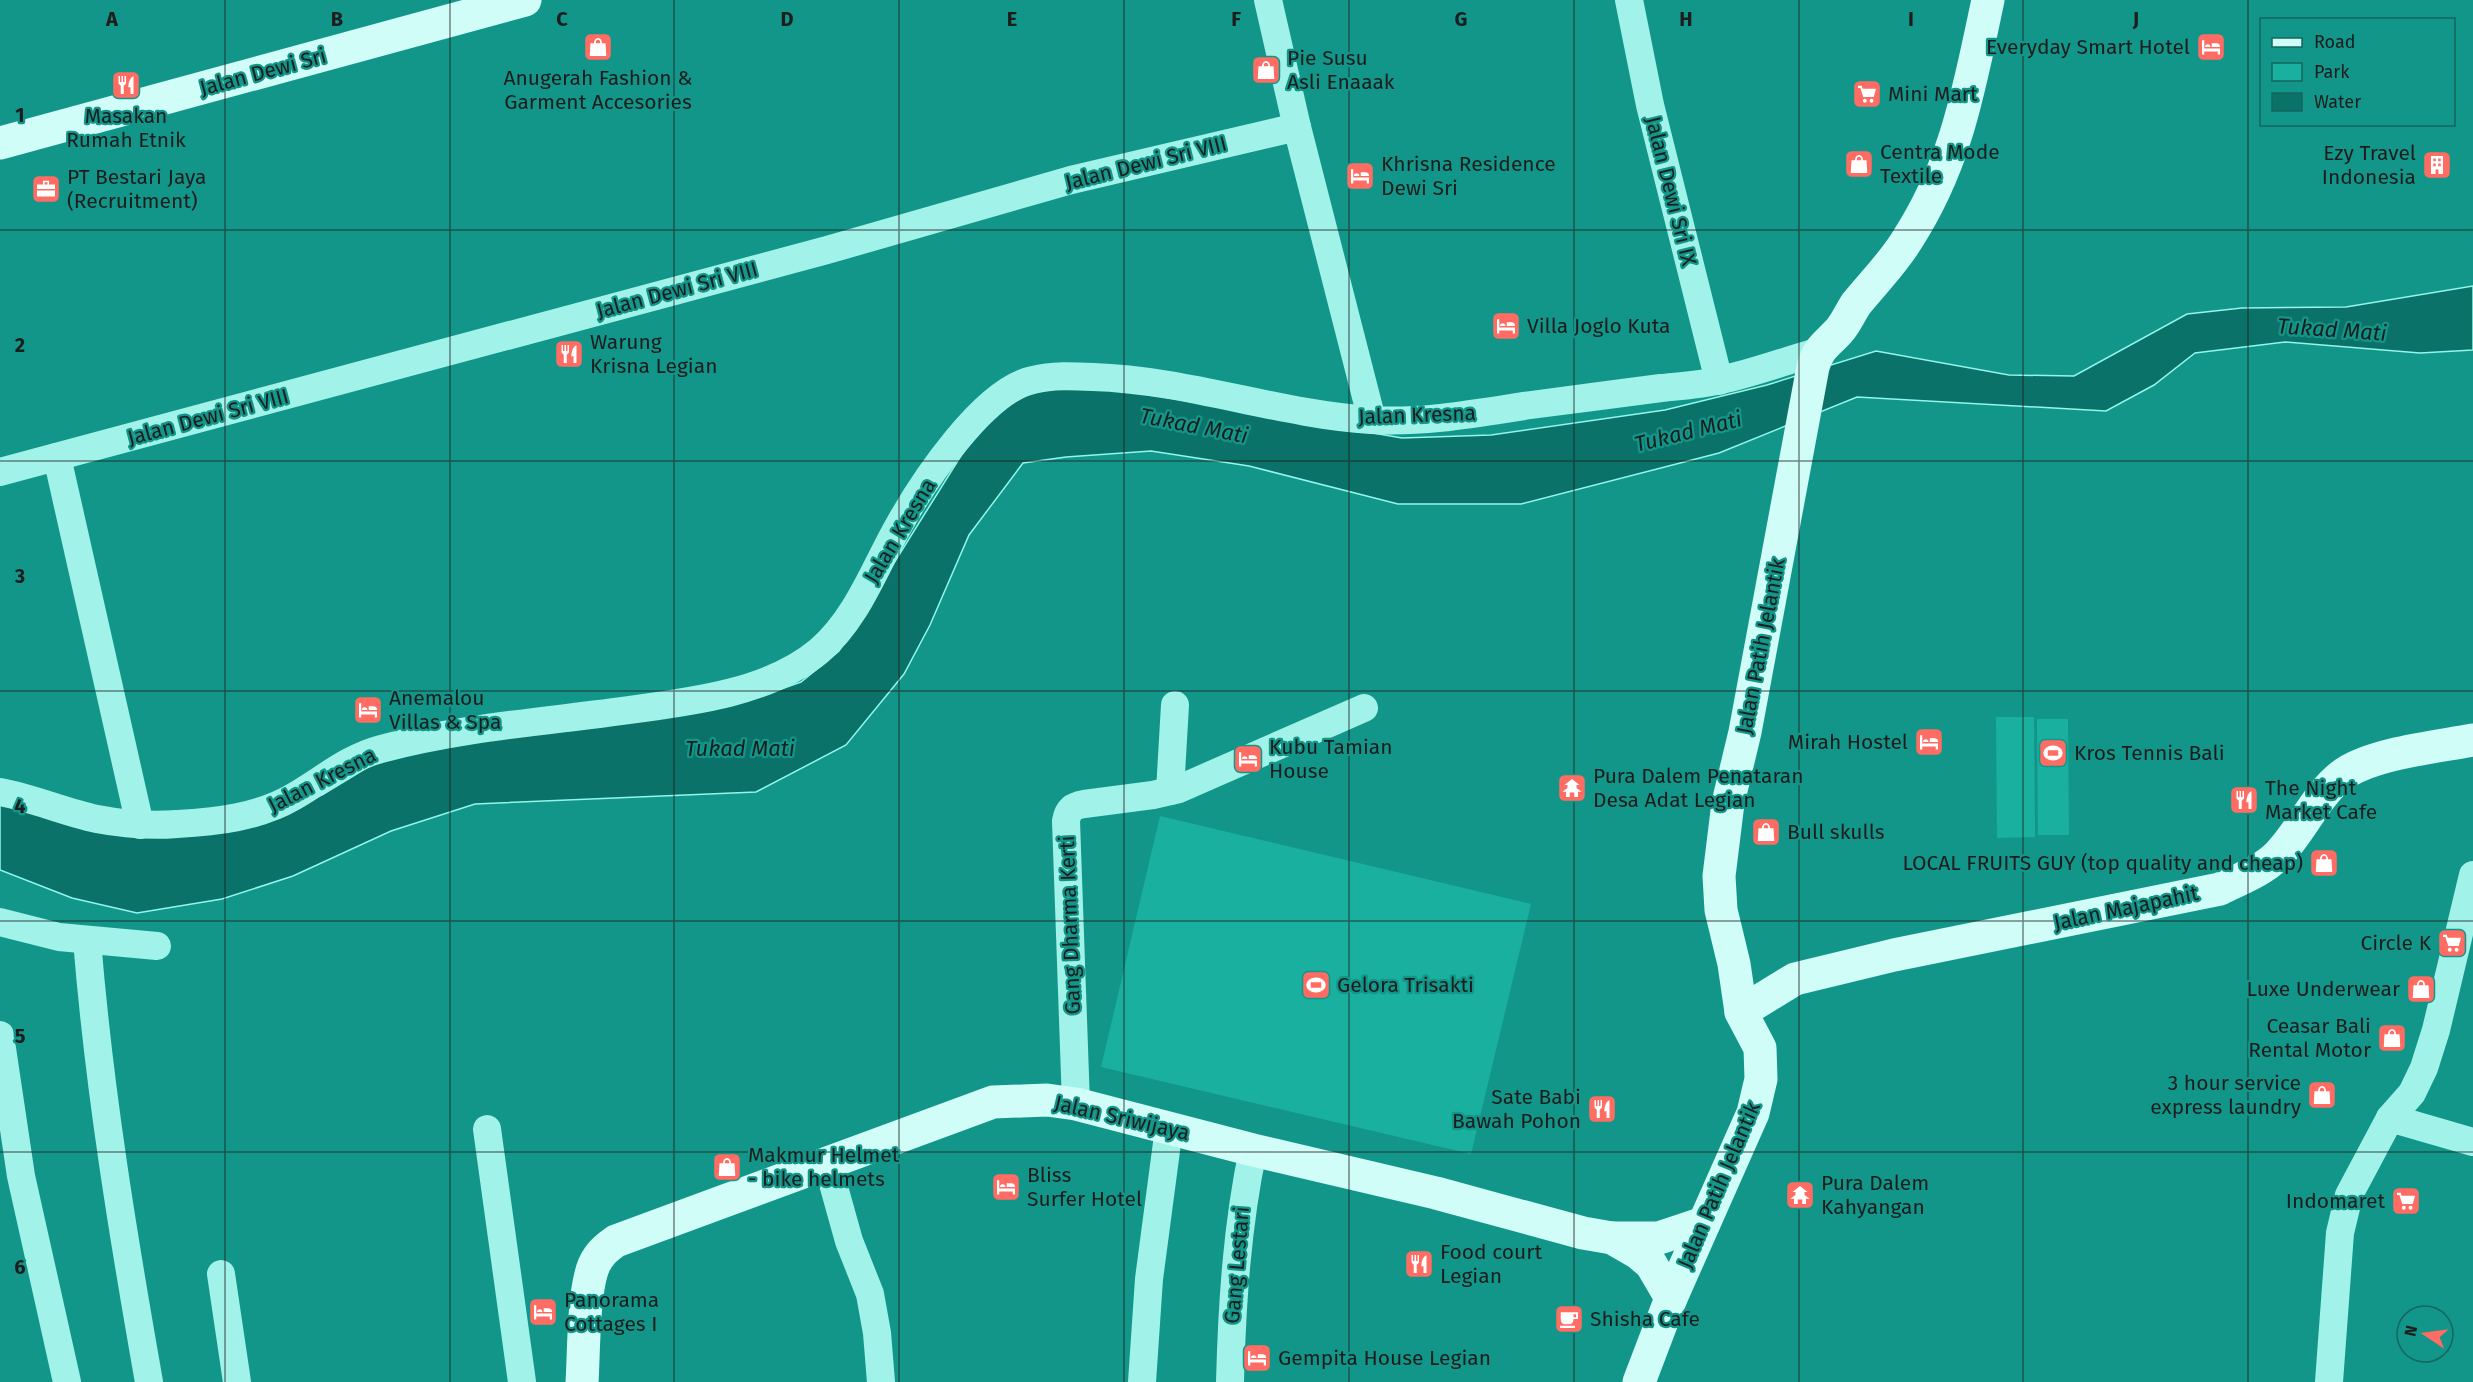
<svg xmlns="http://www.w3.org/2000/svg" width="2473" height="1382" font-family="'Fira Sans',sans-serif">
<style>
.green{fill:#1ab0a0}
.water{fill:#0b7269;stroke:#93f6ea;stroke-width:1.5}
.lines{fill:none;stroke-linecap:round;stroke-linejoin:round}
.street{stroke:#a1f3ea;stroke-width:28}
.secondary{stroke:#d1fdf9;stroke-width:33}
.grid{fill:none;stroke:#1d1d1d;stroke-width:1.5;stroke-opacity:0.55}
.labels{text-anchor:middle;stroke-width:4.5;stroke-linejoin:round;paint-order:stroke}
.poi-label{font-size:21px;fill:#1d1d1d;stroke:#129689;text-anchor:start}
.street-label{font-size:21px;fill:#1d1d1d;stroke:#129689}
.water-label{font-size:22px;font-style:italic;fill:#191d1c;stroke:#129689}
.grid-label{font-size:20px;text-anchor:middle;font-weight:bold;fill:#1d1d1d;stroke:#129689;stroke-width:4.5;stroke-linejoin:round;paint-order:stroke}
</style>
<rect width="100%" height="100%" fill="#129689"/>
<g class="green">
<polygon points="1996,717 2034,717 2035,837 1997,838"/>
<polygon points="2037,719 2068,719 2069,835 2038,835"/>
<polygon points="1160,816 1531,904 1471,1154 1101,1067"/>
</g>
<polygon class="water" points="2473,286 2473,350 2420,353 2285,342 2195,353 2154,385 2106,411 1857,397 1719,453 1521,504 1398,504 1249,466 1151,451 1066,457 1023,463 969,535 930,625 904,674 846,745 756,792 475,804 391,831 293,876 222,899 137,913 72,898 0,870 0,800 130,833 322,795 388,755 747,701 801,682 839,651 984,419 1016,390 1065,380 1402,438 1491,435 1665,410 1767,385 1876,351 2009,375 2074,376 2187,314 2242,308 2346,307"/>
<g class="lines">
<g class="street">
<polyline points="1268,0 1297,127 1372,420"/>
<polyline points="1629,0 1650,105 1719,381"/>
<polyline points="57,457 140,825"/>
<polyline points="0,472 827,250 1071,180 1297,127"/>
<polyline points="1170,791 1175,705"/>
<path d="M 0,792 C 33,798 64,812 97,819 C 123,824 151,826 177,824 C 216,822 259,817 293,797 C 323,780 347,758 381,749 C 451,730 527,723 599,714 C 669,704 763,698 819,651 C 857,619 875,567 899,525 C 923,482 984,390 1033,380 C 1053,375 1073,376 1093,377 C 1188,380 1278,414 1371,420 C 1426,423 1478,413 1531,405 C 1574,399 1618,394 1661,388 C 1681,386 1701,385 1721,380 C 1753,373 1785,361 1817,352"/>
<polyline points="0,922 59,937 157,946"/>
<path d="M 87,940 C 99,1089 123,1235 149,1382"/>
<polyline points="0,1035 21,1176 67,1382"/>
<path d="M 1076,1104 L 1066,821 C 1068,809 1073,806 1084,804 L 1153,795 L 1179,789 L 1364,708"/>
<polyline points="2390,1118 2473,1142"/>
<polyline points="487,1129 522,1382"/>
<polyline points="827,1162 849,1241 870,1294 877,1333 881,1382"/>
<polyline points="221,1274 237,1382"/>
<polyline points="1142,1382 1149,1279 1169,1128"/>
<path d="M 1230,1382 C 1232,1304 1237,1226 1253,1150"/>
<polyline points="2329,1382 2340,1233 2349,1195 2390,1118 2412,1093 2424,1068 2436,1030 2473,875"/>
</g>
<g class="secondary">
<polyline points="0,143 525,0"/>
<path d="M 1741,1012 L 1795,979 L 1894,955 L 2220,889 C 2240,879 2264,870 2279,854 C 2303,829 2316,794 2345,773 C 2376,753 2436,747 2473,740"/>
<polyline points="1612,1238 1659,1238 1704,1223"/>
<path d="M 582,1382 C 584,1352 583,1291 594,1265 C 599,1254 606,1248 616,1241 L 993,1102 L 1047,1100 L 1076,1104 L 1253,1150 L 1436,1193 L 1583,1233 L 1612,1238 L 1638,1253 L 1651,1264 L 1671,1298"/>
<path d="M 1639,1382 L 1671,1298 L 1753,1113 L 1761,1079 L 1760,1048 L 1741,1012 L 1734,964 L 1721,910 L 1719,876 L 1728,803 L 1745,732 L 1813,367 C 1818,348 1827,344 1839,331 C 1846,323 1850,313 1856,304 C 1873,283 1893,263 1907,240 C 1957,163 1969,88 1988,0"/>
</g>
</g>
<path class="grid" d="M 225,0 L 225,1382M 450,0 L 450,1382M 674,0 L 674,1382M 899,0 L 899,1382M 1124,0 L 1124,1382M 1349,0 L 1349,1382M 1574,0 L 1574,1382M 1799,0 L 1799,1382M 2023,0 L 2023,1382M 2248,0 L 2248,1382M 0,230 L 2473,230M 0,461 L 2473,461M 0,691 L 2473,691M 0,921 L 2473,921M 0,1152 L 2473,1152"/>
<defs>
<g id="shop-square" transform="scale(1.5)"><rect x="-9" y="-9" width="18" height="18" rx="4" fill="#ff6c63" stroke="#129689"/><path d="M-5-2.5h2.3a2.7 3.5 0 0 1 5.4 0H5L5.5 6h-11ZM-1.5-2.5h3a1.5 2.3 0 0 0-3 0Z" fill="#fff"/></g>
<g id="hotel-square" transform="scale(1.5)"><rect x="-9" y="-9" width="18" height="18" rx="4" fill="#ff6c63" stroke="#129689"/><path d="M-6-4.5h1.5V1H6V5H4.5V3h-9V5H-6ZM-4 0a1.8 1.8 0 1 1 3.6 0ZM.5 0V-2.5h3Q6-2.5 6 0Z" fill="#fff"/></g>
<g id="restaurant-square" transform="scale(1.5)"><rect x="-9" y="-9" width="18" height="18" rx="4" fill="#ff6c63" stroke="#129689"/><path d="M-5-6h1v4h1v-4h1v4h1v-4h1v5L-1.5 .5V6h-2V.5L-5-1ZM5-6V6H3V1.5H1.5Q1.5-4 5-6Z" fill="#fff"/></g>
<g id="supermarket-square" transform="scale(1.5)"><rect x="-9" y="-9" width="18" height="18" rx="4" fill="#ff6c63" stroke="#129689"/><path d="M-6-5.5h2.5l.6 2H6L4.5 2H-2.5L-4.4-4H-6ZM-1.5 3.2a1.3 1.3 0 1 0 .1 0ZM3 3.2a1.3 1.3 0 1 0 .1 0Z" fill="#fff"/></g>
<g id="building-square" transform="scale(1.5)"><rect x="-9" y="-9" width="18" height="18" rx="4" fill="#ff6c63" stroke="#129689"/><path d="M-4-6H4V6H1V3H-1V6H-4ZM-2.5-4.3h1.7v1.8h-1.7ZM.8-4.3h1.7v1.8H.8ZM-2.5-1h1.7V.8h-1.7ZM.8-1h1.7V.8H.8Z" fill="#fff"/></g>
<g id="office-square" transform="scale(1.5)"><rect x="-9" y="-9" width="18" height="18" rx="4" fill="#ff6c63" stroke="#129689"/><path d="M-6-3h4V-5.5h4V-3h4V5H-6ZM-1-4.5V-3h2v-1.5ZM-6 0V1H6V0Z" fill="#fff"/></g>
<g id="stadium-square" transform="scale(1.5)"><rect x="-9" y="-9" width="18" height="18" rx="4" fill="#ff6c63" stroke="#129689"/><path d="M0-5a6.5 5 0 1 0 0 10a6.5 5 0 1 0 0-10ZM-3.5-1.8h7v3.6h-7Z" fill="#fff"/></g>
<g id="temple-square" transform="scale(1.5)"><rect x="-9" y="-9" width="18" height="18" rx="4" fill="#ff6c63" stroke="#129689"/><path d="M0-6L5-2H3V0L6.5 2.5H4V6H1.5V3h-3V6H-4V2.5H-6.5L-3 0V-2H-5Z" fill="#fff"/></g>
<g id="cafe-square" transform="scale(1.5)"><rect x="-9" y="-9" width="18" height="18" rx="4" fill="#ff6c63" stroke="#129689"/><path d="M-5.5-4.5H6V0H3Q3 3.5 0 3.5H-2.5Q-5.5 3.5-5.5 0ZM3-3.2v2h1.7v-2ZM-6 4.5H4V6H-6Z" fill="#fff"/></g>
</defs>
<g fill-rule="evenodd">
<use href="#shop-square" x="598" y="47"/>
<use href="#hotel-square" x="2211" y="47"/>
<use href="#shop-square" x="1266" y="70"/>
<use href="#restaurant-square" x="126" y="85"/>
<use href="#supermarket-square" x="1867" y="94"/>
<use href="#shop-square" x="1859" y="164"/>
<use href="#building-square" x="2437" y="165"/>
<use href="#hotel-square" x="1360" y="176"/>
<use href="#office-square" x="46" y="189"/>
<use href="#hotel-square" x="1506" y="326"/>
<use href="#restaurant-square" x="569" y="354"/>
<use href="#hotel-square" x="368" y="710"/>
<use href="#hotel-square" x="1929" y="742"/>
<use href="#stadium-square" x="2053" y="753"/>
<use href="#hotel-square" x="1248" y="759"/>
<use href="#temple-square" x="1572" y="788"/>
<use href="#restaurant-square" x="2244" y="800"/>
<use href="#shop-square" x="1766" y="832"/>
<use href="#shop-square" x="2324" y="863"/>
<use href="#supermarket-square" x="2452" y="943"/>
<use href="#stadium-square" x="1316" y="985"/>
<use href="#shop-square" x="2421" y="989"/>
<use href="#shop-square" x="2392" y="1038"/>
<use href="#shop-square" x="2322" y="1095"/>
<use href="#restaurant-square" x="1602" y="1109"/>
<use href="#shop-square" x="727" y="1167"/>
<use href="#hotel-square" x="1006" y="1187"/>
<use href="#temple-square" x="1800" y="1195"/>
<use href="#supermarket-square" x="2406" y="1201"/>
<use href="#restaurant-square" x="1419" y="1264"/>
<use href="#hotel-square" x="543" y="1312"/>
<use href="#cafe-square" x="1569" y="1319"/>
<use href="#hotel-square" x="1257" y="1358"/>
</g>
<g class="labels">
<g class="poi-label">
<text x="2190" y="54" text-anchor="end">Everyday Smart Hotel</text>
<text x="1287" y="65">Pie Susu<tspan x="1287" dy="24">Asli Enaaak</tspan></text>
<text x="598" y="85" text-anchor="middle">Anugerah Fashion &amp;<tspan x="598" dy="24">Garment Accesories</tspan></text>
<text x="1888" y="101">Mini Mart</text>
<text x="126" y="123" text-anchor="middle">Masakan<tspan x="126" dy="24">Rumah Etnik</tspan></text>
<text x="1880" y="159">Centra Mode<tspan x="1880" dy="24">Textile</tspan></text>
<text x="2416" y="160" text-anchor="end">Ezy Travel<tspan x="2416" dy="24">Indonesia</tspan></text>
<text x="1381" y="171">Khrisna Residence<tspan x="1381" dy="24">Dewi Sri</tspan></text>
<text x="67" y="184">PT Bestari Jaya<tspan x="67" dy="24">(Recruitment)</tspan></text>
<text x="1527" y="333">Villa Joglo Kuta</text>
<text x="590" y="349">Warung<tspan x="590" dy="24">Krisna Legian</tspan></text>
<text x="389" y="705">Anemalou<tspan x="389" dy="24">Villas &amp; Spa</tspan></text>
<text x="1908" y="749" text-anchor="end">Mirah Hostel</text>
<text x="1269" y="754">Kubu Tamian<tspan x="1269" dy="24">House</tspan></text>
<text x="2074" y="760">Kros Tennis Bali</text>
<text x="1593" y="783">Pura Dalem Penataran<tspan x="1593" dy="24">Desa Adat Legian</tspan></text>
<text x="2265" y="795">The Night<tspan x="2265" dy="24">Market Cafe</tspan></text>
<text x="1787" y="839">Bull skulls</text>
<text x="2303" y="870" text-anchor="end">LOCAL FRUITS GUY (top quality and cheap)</text>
<text x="2431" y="950" text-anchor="end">Circle K</text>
<text x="1337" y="992">Gelora Trisakti</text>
<text x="2400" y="996" text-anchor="end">Luxe Underwear</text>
<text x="2371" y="1033" text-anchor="end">Ceasar Bali<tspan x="2371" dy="24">Rental Motor</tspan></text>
<text x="2301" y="1090" text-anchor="end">3 hour service<tspan x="2301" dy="24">express laundry</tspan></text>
<text x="1581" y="1104" text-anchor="end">Sate Babi<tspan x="1581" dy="24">Bawah Pohon</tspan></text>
<text x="748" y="1162">Makmur Helmet<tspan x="748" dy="24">- bike helmets</tspan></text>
<text x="1027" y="1182">Bliss<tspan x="1027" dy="24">Surfer Hotel</tspan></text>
<text x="1821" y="1190">Pura Dalem<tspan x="1821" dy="24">Kahyangan</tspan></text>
<text x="2385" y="1208" text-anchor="end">Indomaret</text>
<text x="1440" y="1259">Food court<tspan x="1440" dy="24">Legian</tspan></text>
<text x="564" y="1307">Panorama<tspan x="564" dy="24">Cottages I</tspan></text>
<text x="1590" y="1326">Shisha Cafe</text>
<text x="1278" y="1365">Gempita House Legian</text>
</g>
<g class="street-label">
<text transform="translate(263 72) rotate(-15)" y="7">Jalan Dewi Sri</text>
<text transform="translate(1146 163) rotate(-14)" y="7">Jalan Dewi Sri VIII</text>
<text transform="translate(1671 191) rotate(76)" y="7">Jalan Dewi Sri IX</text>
<text transform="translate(677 290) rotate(-15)" y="7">Jalan Dewi Sri VIII</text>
<text transform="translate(1417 415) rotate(-2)" y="7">Jalan Kresna</text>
<text transform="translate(208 417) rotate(-15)" y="7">Jalan Dewi Sri VIII</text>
<text transform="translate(900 531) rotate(-59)" y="7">Jalan Kresna</text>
<text transform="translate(1761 646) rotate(-79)" y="7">Jalan Patih Jelantik</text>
<text transform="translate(322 780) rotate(-27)" y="7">Jalan Kresna</text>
<text transform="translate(2126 908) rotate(-12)" y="7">Jalan Majapahit</text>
<text transform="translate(1070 925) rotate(-92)" y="7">Gang Dharma Kerti</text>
<text transform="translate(1122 1118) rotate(13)" y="7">Jalan Sriwijaya</text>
<text transform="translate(1719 1185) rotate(-67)" y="7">Jalan Patih Jelantik</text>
<text transform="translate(1237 1265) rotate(-85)" y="7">Gang Lestari</text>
</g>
<g class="water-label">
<text transform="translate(2332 329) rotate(4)" y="8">Tukad Mati</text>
<text transform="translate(1194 425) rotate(11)" y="8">Tukad Mati</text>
<text transform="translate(1688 431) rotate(-14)" y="8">Tukad Mati</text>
<text x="740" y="756">Tukad Mati</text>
</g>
</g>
<g class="grid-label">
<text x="112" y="26">A</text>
<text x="337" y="26">B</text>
<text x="562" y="26">C</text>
<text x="787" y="26">D</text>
<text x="1012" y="26">E</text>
<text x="1236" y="26">F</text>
<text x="1461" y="26">G</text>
<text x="1686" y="26">H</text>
<text x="1911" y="26">I</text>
<text x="2136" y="26">J</text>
<text x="20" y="122">1</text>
<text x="20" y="352">2</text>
<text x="20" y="583">3</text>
<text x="20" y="813">4</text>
<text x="20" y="1043">5</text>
<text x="20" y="1274">6</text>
</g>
<rect x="2260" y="18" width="195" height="108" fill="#129689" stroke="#16665e" stroke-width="1.5"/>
<rect x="2272" y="38" width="30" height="9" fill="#d1fdf9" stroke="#16665e" stroke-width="1.5"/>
<text x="2314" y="48" font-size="18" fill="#1d1d1d">Road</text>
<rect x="2272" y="63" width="30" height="18" fill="#1ab0a0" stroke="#16665e" stroke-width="1.5"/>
<text x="2314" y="78" font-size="18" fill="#1d1d1d">Park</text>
<rect x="2272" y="93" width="30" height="18" fill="#0b7269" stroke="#16665e" stroke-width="1.5"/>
<text x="2314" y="108" font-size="18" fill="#1d1d1d">Water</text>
<g transform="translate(2425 1334) rotate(283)"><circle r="28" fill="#129689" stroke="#16665e" stroke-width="1.5"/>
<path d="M0-4.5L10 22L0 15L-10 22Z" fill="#ff6c63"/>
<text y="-9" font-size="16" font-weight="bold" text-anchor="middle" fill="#1d1d1d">N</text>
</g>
</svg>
